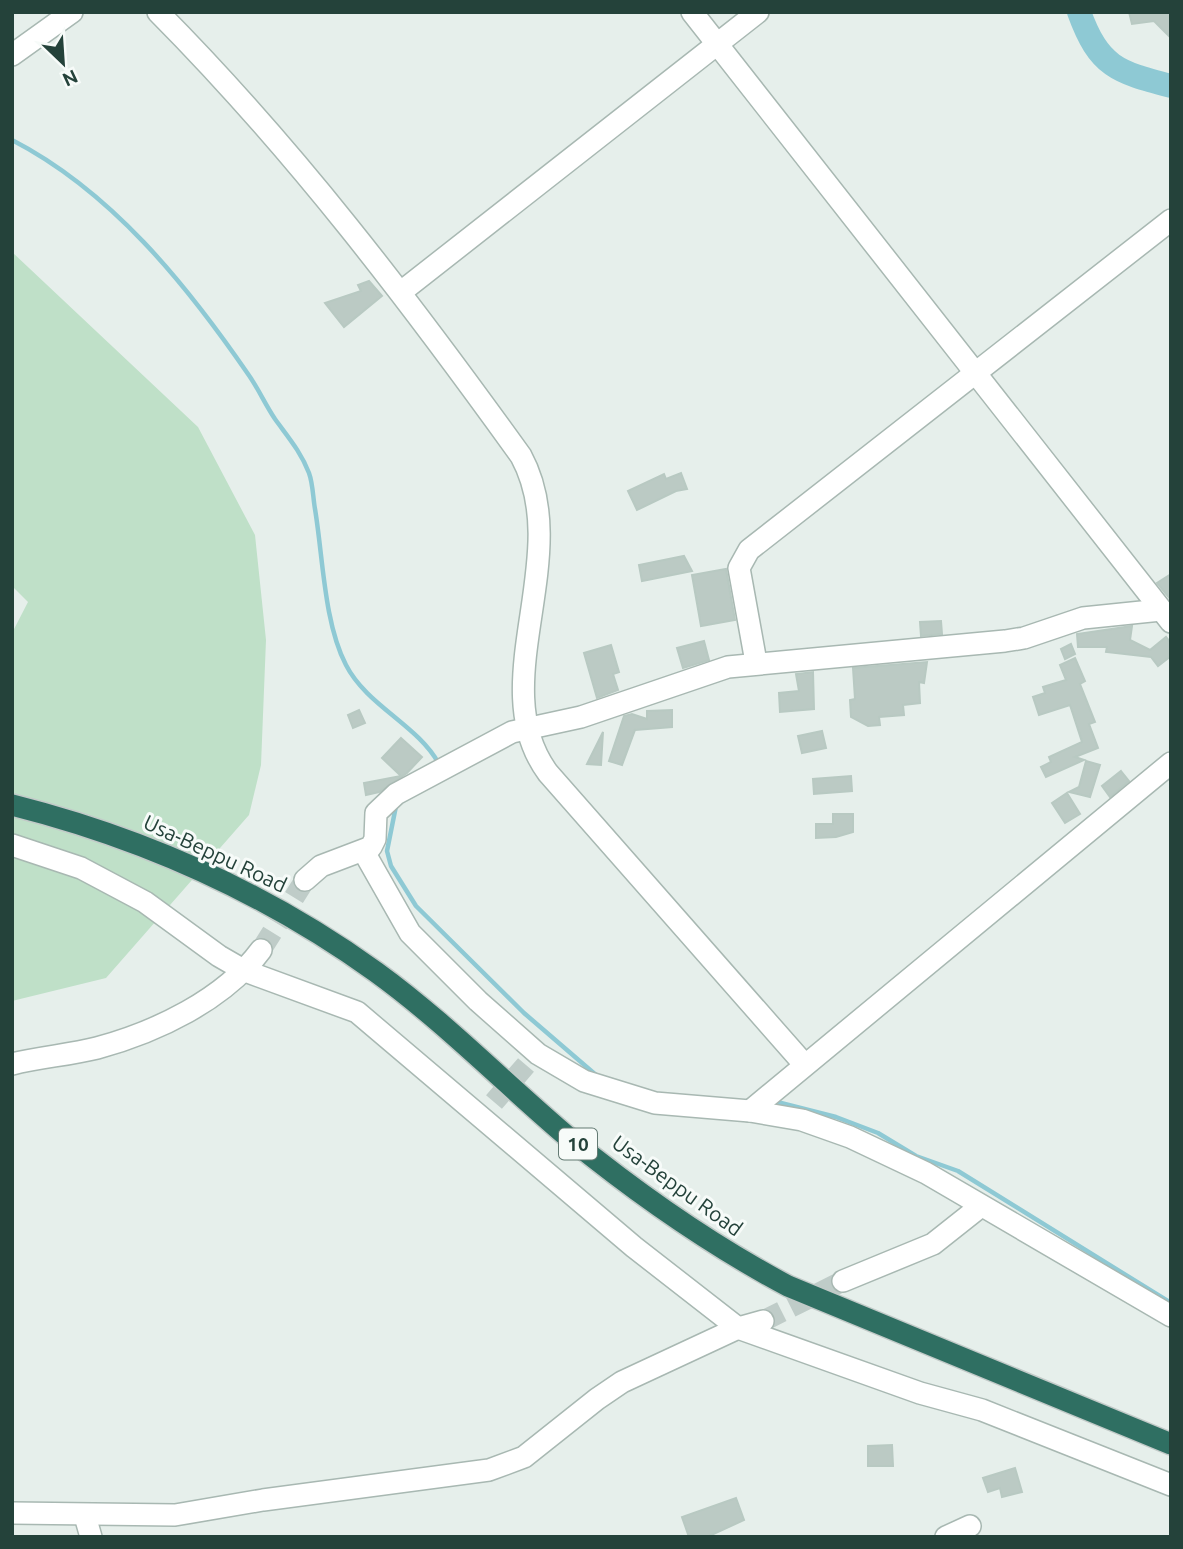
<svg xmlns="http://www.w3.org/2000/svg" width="1183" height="1549" font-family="Ubuntu,sans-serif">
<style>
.green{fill:#bfe0c8}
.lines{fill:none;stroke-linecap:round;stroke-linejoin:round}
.stream{stroke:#8ec9d4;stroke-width:4.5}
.river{stroke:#8ec9d4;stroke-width:24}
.building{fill:#bbcac4;stroke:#b8c9c2;stroke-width:2}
.minor-tunnel{stroke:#bfccc8;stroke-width:21;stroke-dasharray:21 10;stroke-linecap:butt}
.minor-casing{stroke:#a8b8b2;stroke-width:24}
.highway-casing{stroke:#c2cac8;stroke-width:24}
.minor{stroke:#fff;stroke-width:21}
.highway{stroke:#2f6f62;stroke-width:21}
.labels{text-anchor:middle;stroke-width:6;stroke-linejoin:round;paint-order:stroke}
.shield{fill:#f7fbf9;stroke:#637a73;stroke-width:2}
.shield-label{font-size:19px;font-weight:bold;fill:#24423a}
.street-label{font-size:21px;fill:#24423a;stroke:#f7fbf9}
</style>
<rect width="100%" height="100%" fill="#e6efeb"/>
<polygon class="green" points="12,252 198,427 255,535 266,640 261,765 249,815 106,978 12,1001 12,633 28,602 12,586"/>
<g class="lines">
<g class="stream">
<path d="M 12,140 C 111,191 186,284 248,374 C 258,388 265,404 275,419 C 288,437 301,452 309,473 C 313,484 313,498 315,509 C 323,557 324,623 346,665 C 367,706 418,725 439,764"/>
<polyline points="396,806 387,851 391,866 416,906 524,1013 596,1075"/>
<polyline points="771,1104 781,1103 836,1117 878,1133 916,1156 958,1171 1171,1303"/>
</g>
<path class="river" d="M 1079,12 C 1099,67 1117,72 1171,86"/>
</g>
<g class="building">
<polygon points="1129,12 1171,12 1171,38 1154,21 1132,24"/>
<polygon points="369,281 382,296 344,327 325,303 361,291 358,285"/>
<polygon points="681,473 687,489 676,491 637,510 628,491 664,474 666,479"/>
<polygon points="684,556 692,571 642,581 639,565"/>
<polygon points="726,569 735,620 701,626 692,575"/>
<polygon points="1171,574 1171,600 1157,583"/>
<polygon points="941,621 942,634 921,636 920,622"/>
<polygon points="1132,626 1130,640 1150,650 1166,637 1171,643 1171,656 1158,666 1151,657 1106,652 1107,647 1078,647 1077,634"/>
<polygon points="704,641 709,660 683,668 677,648"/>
<polygon points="1071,644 1075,654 1065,659 1061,649"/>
<polygon points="611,645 619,672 613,674 618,690 597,698 584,653"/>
<polygon points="1075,658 1085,681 1080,684 1095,722 1089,724 1098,748 1075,757 1084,760 1046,777 1041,767 1051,762 1049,757 1082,742 1070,705 1039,715 1033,697 1045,693 1043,687 1066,680 1060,665"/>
<polygon points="927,662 924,683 919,682 920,703 903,705 904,715 879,717 880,725 868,726 851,717 850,700 855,699 853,668"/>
<polygon points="813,672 814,709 780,712 779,693 799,691 796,674"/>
<polygon points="359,710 365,723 353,728 348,715"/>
<polygon points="672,710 672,727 635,730 622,765 609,761 624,716 632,714 647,719 647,711"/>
<polygon points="822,731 826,748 802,753 798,736"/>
<polygon points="603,732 601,765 587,764"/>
<polygon points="401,738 422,757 407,773 379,792 366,795 364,783 401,776 382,758"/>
<polygon points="1086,761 1100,765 1090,797 1069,792 1079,787"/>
<polygon points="1121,771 1129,781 1110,797 1102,786"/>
<polygon points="851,776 852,791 814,794 813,779"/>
<polygon points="1067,793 1080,814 1065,823 1052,803"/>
<polygon points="833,814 853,814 853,832 836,837 816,838 816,824 833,824"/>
<polygon points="892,1445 893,1466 868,1466 868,1446"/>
<polygon points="1015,1468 1022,1492 1002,1497 1000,1488 988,1492 983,1478"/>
<polygon points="736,1498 744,1520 707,1537 689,1537 682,1517"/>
</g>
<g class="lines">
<g class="minor-tunnel">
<polyline points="261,950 305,880"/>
<polyline points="494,1102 526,1065"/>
<polyline points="763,1321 843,1281"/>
</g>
<g class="minor-casing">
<g id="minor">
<path d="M 158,12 C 294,149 408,299 521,456 C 576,557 482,684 548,773 L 804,1064"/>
<polyline points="692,12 1171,622"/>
<polyline points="12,55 72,12"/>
<polyline points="401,292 758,12"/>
<polyline points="756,662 739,568 749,550 1171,220"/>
<polyline points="12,845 81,868 145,902 219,956 245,971 357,1012 634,1247 738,1328 920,1393 982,1410 1171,1485"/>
<polyline points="364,852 410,933 478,1001 538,1054 584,1081 655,1103 750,1111 802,1120 850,1137 926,1173 1171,1316"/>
<polyline points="305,880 321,866 371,847 375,839 376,813 396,794 512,732 581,717 728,667 1005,641 1024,638 1083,618 1161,610"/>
<path d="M 12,1064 C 40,1057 69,1055 97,1048 C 156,1032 224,1000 261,950"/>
<polyline points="750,1111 1171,763"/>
<polyline points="843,1281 933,1244 981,1206"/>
<polyline points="12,1513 175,1515 263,1500 489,1470 524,1457 597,1399 622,1382 738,1328 763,1321"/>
<polyline points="85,1516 91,1537"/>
<polyline points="946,1537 970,1526"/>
</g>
</g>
<g class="highway-casing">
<path id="highway" d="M 12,805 C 143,838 266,893 376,972 C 445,1022 504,1083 569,1138 C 638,1194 709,1244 788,1286 L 1171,1444"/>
</g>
<use href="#minor" class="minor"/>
<use href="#highway" class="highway"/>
</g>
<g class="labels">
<rect class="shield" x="559" y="1128.5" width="38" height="31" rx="5"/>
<g class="shield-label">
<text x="578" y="1151">10</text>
</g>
<g class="street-label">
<text transform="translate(215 854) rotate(25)" y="7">Usa-Beppu Road</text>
<text transform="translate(677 1186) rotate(36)" y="7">Usa-Beppu Road</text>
</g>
</g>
<rect width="1183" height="1549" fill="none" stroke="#24423a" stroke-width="28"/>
<g transform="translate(63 63) rotate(155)" stroke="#f7fbf9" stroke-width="5" paint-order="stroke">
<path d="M0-5L12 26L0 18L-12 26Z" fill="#24423a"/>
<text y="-10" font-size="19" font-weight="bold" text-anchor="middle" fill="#24423a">N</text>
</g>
</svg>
